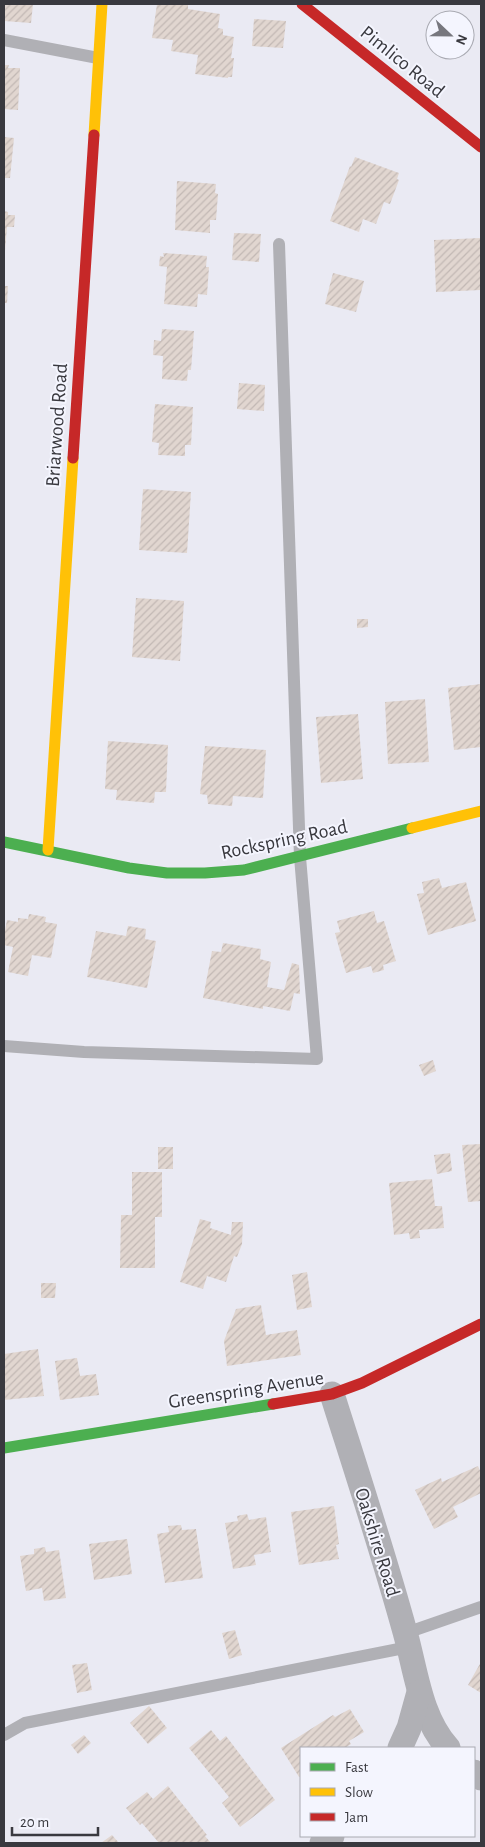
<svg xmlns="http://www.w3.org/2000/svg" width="485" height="1847" font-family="'Alegreya Sans',sans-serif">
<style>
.building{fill:url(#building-hatch)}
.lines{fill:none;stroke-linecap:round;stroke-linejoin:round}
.lane{stroke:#b0b0b5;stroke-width:12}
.street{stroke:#b0b0b5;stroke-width:25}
.fast{stroke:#4caf50;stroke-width:11}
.slow{stroke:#ffc107;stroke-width:11}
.jam{stroke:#c62828;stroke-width:11}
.labels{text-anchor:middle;stroke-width:4;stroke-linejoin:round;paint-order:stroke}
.street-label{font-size:20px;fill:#39393f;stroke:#f4f5fe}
</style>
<defs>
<pattern id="building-hatch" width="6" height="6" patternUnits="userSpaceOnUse" patternTransform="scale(1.25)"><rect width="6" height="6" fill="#e1d6d0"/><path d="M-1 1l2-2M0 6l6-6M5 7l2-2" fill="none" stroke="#c2b8b4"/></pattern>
</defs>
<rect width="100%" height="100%" fill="#eaeaf3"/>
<g class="building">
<polygon points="5,4 33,4 31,23 4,21"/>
<polygon points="157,4 188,4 188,9 220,14 218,28 223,29 223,35 234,37 231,58 234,58 232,77 228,77 228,78 195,74 198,55 171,51 173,40 152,38"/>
<polygon points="254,19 286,21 283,48 252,46"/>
<polygon points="4,65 9,65 8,68 20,68 18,110 4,109"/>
<polygon points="4,137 14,138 10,178 4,178"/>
<polygon points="355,157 399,173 397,179 399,180 390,204 384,202 376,224 363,219 359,232 330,221 350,166 351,167"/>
<polygon points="177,181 216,184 215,193 218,194 216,220 210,220 210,233 175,230"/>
<polygon points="4,211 8,212 8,215 15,215 14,227 7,227 5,251 4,250"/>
<polygon points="234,233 261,234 259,262 232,260"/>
<polygon points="481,238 481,290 436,292 434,240"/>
<polygon points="163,253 207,256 206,267 209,267 207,295 198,294 197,307 164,304 167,267 159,266 160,256 164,257"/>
<polygon points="333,273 364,281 356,312 325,304"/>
<polygon points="4,286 8,286 7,303 4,303"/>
<polygon points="162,329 194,331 191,370 188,370 187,381 162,379 163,356 153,355 154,340 161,341"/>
<polygon points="239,383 265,385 264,411 237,409"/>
<polygon points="155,404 193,407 191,445 185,445 185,456 158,455 159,443 152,442"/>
<polygon points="143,489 191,492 187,553 139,550"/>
<polygon points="136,598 184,601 180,661 132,657"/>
<polygon points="357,619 368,619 368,627 357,628"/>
<polygon points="481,684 481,747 454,750 448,688"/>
<polygon points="425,699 429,762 388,764 385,702"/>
<polygon points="358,714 363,779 321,783 316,717"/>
<polygon points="108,741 168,745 166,792 155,792 154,803 116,800 117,790 105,789"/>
<polygon points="205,746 266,750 263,798 233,796 232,806 208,804 207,795 200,794"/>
<polygon points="439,878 442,888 466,882 476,921 428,935 417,894 424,893 422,882"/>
<polygon points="374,911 377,923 384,921 396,961 383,965 384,970 373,973 371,966 346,973 335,933 340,932 337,921"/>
<polygon points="29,914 46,917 45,922 57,924 51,958 32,955 28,976 8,972 13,947 4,945 4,936 7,920 18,922 18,918 28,919"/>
<polygon points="128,926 146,929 145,939 156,941 147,988 87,977 96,931 126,936"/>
<polygon points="223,943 261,949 260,959 271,962 267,987 284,990 292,963 299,965 300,994 294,993 290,1011 263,1006 263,1009 203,998 212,951 221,952"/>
<polygon points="433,1060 436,1071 424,1076 419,1065"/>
<polygon points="481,1144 481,1201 468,1202 462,1145"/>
<rect x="158" y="1147" width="15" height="22"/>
<polygon points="450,1153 452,1171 437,1174 434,1155"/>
<polygon points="132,1172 162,1172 162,1217 155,1217 155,1268 120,1268 121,1215 132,1215"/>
<polygon points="432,1179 435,1206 442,1206 444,1228 419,1230 420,1238 410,1239 409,1233 394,1235 389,1183"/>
<polygon points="200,1219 211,1222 210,1228 231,1235 232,1222 243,1222 242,1244 237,1257 234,1256 226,1282 207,1276 203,1289 180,1282"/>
<polygon points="307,1272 312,1307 297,1310 292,1275"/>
<polygon points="41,1283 56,1283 55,1298 41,1298"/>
<polygon points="261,1305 266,1335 297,1330 301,1355 227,1366 224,1341 236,1309"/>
<polygon points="38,1349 44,1396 4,1400 4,1354"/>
<polygon points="77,1358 80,1376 96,1374 99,1395 60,1400 55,1361"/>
<polygon points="478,1466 481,1473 481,1493 453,1507 458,1517 434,1529 415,1490 441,1478 442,1482"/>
<polygon points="334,1506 339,1544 336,1545 339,1559 299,1565 291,1512"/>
<polygon points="247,1514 249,1520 266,1517 271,1552 254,1555 256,1565 233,1569 225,1523 238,1521 237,1516"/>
<polygon points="181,1525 182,1530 196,1529 203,1578 165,1583 157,1534 169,1532 168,1526"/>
<polygon points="127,1539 132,1574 94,1580 89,1544"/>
<polygon points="45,1547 46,1552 59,1550 66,1598 44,1601 42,1588 26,1591 20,1556 34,1554 34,1549"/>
<polygon points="235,1630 242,1655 229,1659 222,1633"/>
<polygon points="481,1662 481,1693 468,1685"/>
<polygon points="87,1663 92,1690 77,1693 72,1665"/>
<polygon points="149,1706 167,1728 148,1744 130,1723"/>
<polygon points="350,1709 364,1732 349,1741 351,1744 345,1748 301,1748 301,1776 299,1777 281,1748 333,1715 335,1717"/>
<polygon points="211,1730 220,1741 226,1736 275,1800 240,1827 222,1803 229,1797 189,1748"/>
<polygon points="84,1735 91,1743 78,1754 71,1745"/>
<polygon points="168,1786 207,1835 205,1836 211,1843 159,1843 142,1823 140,1825 126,1808 147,1792 153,1799"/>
<polygon points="112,1835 119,1843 101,1843"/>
</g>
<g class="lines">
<g class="lane">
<polyline points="4,40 98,58"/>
<polyline points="4,1046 84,1052 317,1059 300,857 279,244"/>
<polyline points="406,1633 481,1607"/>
<polyline points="4,1735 25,1723 409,1647"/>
</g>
<g class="street">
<path d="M 332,1394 C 357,1473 383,1552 405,1632 C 416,1671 420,1717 448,1748"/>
<polyline points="400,1748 409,1728 419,1692"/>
<polyline points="474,1772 481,1778"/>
<polyline points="322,1843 332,1836"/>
</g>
<g class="fast">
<polyline points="4,842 129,868 167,873 205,873 244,870 412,828"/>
<polyline points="4,1448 273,1404"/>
</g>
<g class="slow">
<polyline points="94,135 102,4"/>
<polyline points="412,828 481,811"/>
<polyline points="48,850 73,458"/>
</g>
<g class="jam">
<polyline points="302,4 481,147"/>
<polyline points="73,458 94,135"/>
<polyline points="273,1404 332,1394 362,1383 481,1324"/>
</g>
</g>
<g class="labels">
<g class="street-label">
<text transform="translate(403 61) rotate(39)" y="7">Pimlico Road</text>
<text transform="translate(56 425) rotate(-86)" y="7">Briarwood Road</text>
<text transform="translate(284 839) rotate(-12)" y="7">Rockspring Road</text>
<text transform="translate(246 1389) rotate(-9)" y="7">Greenspring Avenue</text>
<text transform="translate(378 1542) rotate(73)" y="7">Oakshire Road</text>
</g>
</g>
<rect width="485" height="1847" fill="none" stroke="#39393f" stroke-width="10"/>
<rect x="300" y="1747" width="175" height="90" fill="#f4f5fe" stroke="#a9aab2"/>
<rect x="310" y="1763" width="25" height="8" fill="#4caf50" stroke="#a9aab2"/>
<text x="345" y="1772" font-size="15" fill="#39393f">Fast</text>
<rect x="310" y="1788" width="25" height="8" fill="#ffc107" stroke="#a9aab2"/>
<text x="345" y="1797" font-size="15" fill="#39393f">Slow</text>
<rect x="310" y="1813" width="25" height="8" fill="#c62828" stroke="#a9aab2"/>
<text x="345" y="1822" font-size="15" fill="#39393f">Jam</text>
<g transform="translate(450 35) rotate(112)"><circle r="24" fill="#f4f5fe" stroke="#a9aab2"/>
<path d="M0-4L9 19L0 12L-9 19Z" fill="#77777e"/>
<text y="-8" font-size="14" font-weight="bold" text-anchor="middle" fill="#39393f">N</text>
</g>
<path d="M12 1827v8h86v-8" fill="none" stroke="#39393f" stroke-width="2.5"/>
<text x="20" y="1827" font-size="15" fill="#39393f" stroke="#f4f5fe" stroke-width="4" paint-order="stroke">20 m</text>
</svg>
